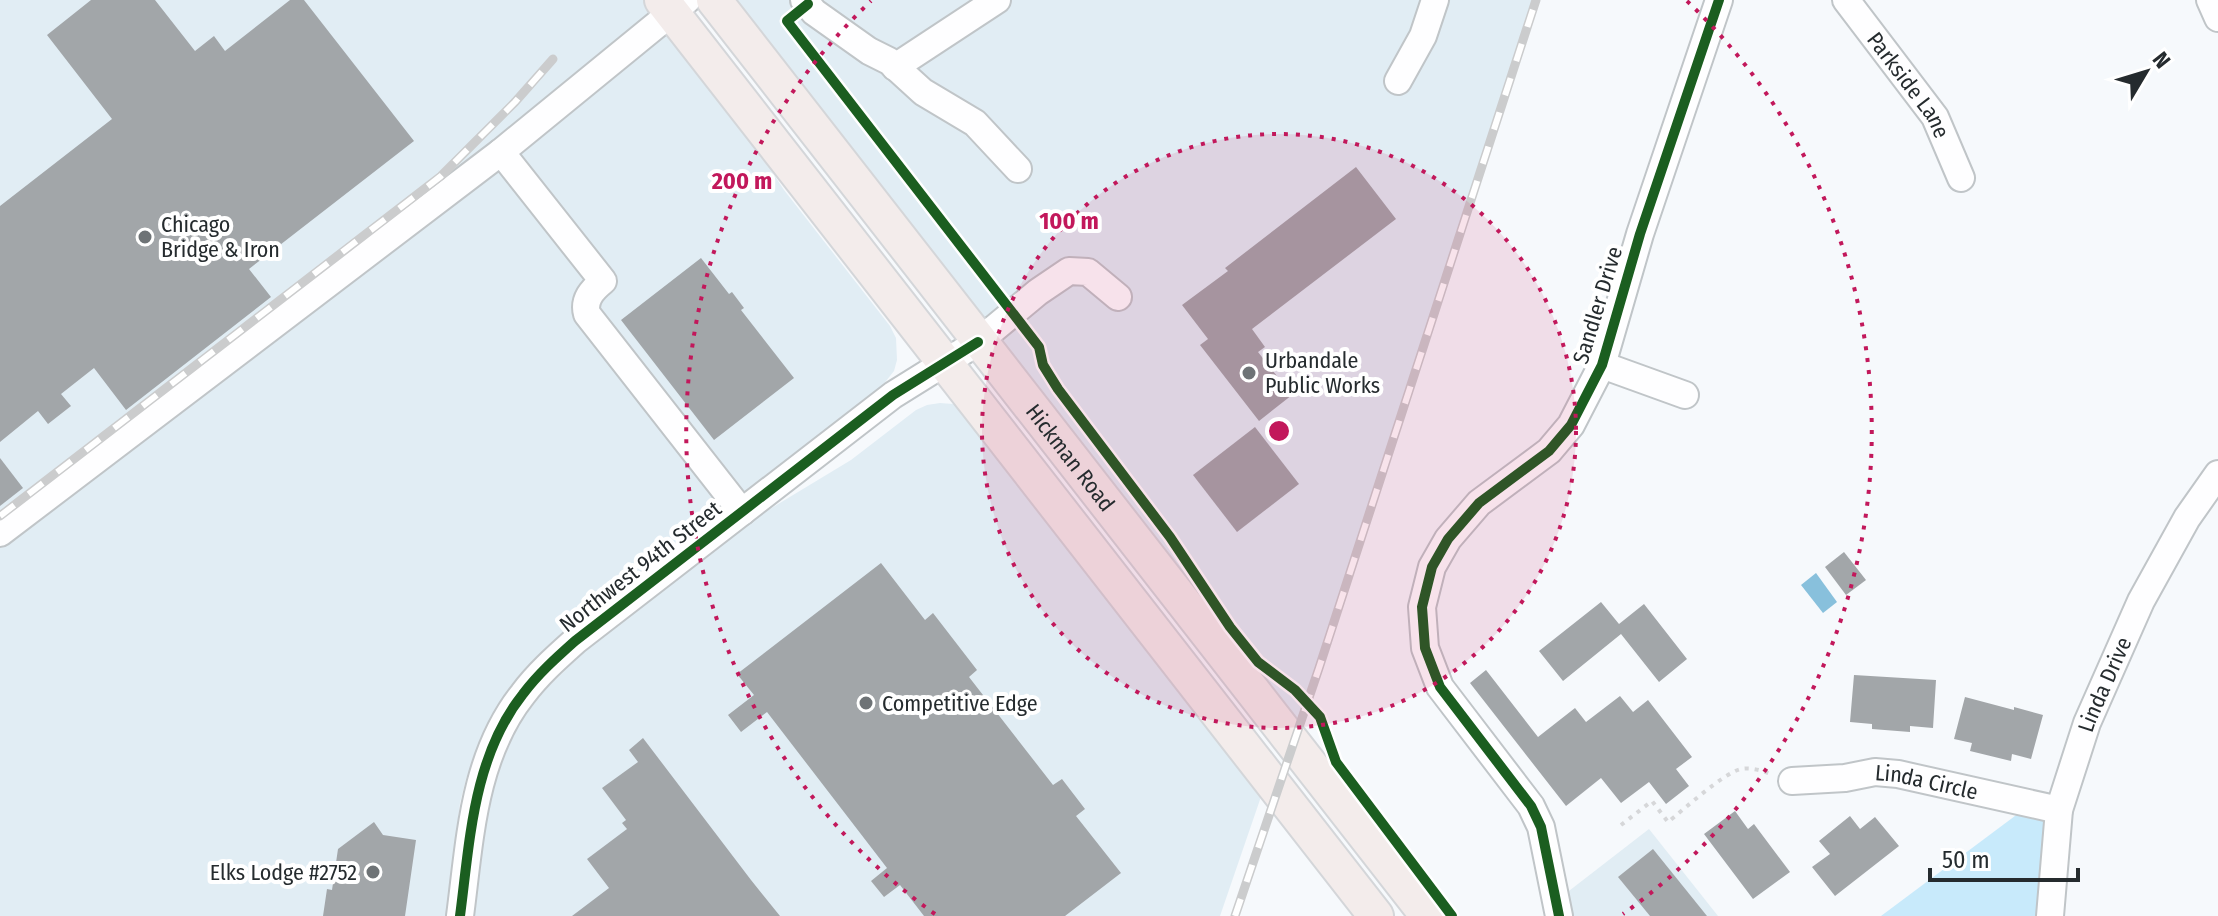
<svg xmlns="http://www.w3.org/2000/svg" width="2218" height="916" font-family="'Fira Sans Condensed',sans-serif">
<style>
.built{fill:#e1edf4}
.green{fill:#c8eafb}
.water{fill:#88c0dc}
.building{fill:#a2a6a9}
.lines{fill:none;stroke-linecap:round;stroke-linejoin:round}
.minor-casing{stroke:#c0c5c8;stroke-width:30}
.major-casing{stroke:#d4d6d9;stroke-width:38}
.path{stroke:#d6d7d9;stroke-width:4;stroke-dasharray:4 6;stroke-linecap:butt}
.minor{stroke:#fefeff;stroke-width:26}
.major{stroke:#f3eceb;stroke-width:34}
.rail-casing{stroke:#cbcccd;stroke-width:9}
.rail{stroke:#fff;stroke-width:6;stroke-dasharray:18;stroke-linecap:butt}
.cycleway-casing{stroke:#fff;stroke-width:15}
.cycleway{stroke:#1b5e20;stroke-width:10}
.ring{fill:none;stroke:#c2185b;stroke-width:4;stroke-dasharray:4 8}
.poi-dot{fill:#6e7376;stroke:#fff;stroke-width:3}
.labels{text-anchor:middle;stroke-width:8;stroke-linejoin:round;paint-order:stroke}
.street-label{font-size:22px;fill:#252b2e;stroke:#fff}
.poi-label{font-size:22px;fill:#252b2e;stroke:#fff;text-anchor:start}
.centre{fill:#c2185b;stroke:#fff;stroke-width:4}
.ring-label{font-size:24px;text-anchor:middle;font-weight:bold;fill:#c2185b;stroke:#fff;stroke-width:8;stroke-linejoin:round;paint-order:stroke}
</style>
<rect width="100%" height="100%" fill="#f6f9fc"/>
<g class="built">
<polygon points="0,0 649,0 713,83 784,190 890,326 896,338 897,360 894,371 882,386 576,622 553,641 520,674 488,724 466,779 460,803 446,916 0,916"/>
<polygon points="714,0 1536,0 1294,744"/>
<polygon points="940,403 953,404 964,408 1264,788 1220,916 474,916 487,812 499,769 519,723 546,689 584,652 760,515 851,460 916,410 927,405"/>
<polygon points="1649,829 1718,916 1559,916 1556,901"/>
</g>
<polygon class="green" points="2031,804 2059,810 2050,916 1881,916"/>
<polygon class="water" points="1816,573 1837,602 1823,613 1801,585"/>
<g class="building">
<polygon points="91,0 155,0 195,51 214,36 225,51 290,0 304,0 414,141 249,269 271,297 126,410 94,368 61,394 71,406 48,424 38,411 0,442 0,206 112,119 47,35"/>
<polygon points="1356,167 1396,219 1252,329 1265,347 1258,352 1292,395 1259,421 1200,345 1208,339 1182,305 1228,271 1225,268"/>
<polygon points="701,258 729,294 732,292 744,308 741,310 794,378 714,440 621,320"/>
<polygon points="1255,427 1299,484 1237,532 1193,475"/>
<polygon points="0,458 23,488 0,506"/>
<polygon points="1844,552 1866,580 1846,595 1825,567"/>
<polygon points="881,563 925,620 933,613 977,670 969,677 1053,785 1062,779 1085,809 1076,816 1121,873 1065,916 924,916 900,885 884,897 871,881 887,868 767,712 741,732 728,715 754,695 737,674"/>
<polygon points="1601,602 1619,624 1644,604 1687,659 1659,682 1621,634 1563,681 1539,651"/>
<polygon points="1486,670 1538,737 1575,708 1586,722 1620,696 1633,712 1648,700 1692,757 1676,769 1689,786 1666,804 1649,782 1621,803 1601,778 1566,806 1470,683"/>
<polygon points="1854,675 1936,680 1933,728 1910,726 1910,732 1872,729 1872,724 1850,722"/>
<polygon points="1965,697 2014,710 2014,707 2043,715 2031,759 2012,754 2011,761 1970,751 1972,743 1954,739"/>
<polygon points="643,738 751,880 780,916 572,916 609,888 587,859 627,829 622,823 626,820 602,788 638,762 629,750"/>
<polygon points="1735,811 1748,829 1754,824 1790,872 1753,899 1704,834"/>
<polygon points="1850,816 1860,829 1875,817 1899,846 1835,896 1812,867 1830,854 1819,841"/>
<polygon points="374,822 383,835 416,840 405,916 323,916 327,889 332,890 338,849"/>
<polygon points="1653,849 1707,916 1650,916 1618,877"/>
</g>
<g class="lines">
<g class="minor-casing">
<g id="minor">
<path d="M 687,0 L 501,152 L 603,281 C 592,290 583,300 587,314 L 742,512"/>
<polyline points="804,0 814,12 869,51 889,61 923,92 975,123 1018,169"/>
<path id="s1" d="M 1846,0 L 1935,117 L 1961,178"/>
<polyline points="2210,0 2218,18"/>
<polyline points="895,67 997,0"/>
<polyline points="1398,81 1423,36 1435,0"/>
<polyline points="1602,365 1685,395"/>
<polyline points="0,533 501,152"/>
<path id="s2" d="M 1792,781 L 1845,778 L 1875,772 L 1898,774 L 2059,810"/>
<path d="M 460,916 C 470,840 473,757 523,694 C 538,674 556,658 575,641 L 893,395 L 978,342 L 1038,292 L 1069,271 L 1088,272 L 1118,297"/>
<polyline points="1559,916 1541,827 1531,806 1440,687 1425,648 1422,607 1432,567 1448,539 1479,503 1549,451 1571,425 1602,365 1640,234 1719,0"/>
<path id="s3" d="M 2050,916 L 2059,810 L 2087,723 L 2141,601 L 2187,518 L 2218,474"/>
</g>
</g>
<g class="major-casing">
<g id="major">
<polyline points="662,0 1376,916"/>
<path id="s4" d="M 714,0 L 1428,916"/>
</g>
</g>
<path class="path" d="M 1621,825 L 1652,801 L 1668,822 C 1683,810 1725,772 1741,769 C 1751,767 1764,771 1773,775"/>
<use href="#minor" class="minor"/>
<use href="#major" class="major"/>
<g class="rail-casing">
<g id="rail">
<polyline points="0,516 441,176 515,102 553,59"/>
<polyline points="1235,916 1319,668 1536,0"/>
</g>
</g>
<use href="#rail" class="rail"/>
<g class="cycleway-casing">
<g id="cycleway">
<polyline points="808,4 787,21 1039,347 1043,365 1058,389 1170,537 1230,627 1258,662 1295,690 1320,717 1336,762 1452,916"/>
<path d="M 460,916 C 470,840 473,757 523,694 C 538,674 556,658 575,641 L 893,395 L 978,342"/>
<polyline points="1559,916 1541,827 1531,806 1440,687 1425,648 1422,607 1432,567 1448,539 1479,503 1549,451 1571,425 1602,365 1640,234 1719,0"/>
</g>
</g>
<use href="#cycleway" class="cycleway"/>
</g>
<circle cx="1279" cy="431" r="297" fill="#c2185b" fill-opacity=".12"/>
<g class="ring">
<circle cx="1279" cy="431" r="297"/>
<path d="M935 914A593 593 0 0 1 871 1M1687 1A593 593 0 0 1 1623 914"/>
</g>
<g class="poi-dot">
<circle cx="145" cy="237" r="8"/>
<circle cx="1249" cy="373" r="8"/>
<circle cx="866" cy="703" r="8"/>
<circle cx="373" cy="872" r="8"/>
</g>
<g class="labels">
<g class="street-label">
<text dy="8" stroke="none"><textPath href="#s1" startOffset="106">Parkside Lane</textPath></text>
<text transform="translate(1597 305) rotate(-73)" y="8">Sandler Drive</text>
<text dy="8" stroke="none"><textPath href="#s4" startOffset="580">Hickman Road</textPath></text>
<text transform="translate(640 566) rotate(-38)" y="8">Northwest 94th Street</text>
<text dy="8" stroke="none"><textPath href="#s3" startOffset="240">Linda Drive</textPath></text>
<text dy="8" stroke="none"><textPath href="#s2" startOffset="136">Linda Circle</textPath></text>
</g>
<g class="poi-label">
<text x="161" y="232">Chicago<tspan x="161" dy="25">Bridge &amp; Iron</tspan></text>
<text x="1265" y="368">Urbandale<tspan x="1265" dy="25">Public Works</tspan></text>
<text x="882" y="711">Competitive Edge</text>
<text x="357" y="880" text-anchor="end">Elks Lodge #2752</text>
</g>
</g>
<circle cx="1279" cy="431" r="12" class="centre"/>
<g class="ring-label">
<text x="742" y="189">200 m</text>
<text x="1069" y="229">100 m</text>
</g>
<g transform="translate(2146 72) rotate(52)" stroke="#ffffff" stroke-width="6" paint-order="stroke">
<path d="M0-6L14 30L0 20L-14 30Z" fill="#252b2e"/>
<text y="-12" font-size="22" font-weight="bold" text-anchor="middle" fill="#252b2e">N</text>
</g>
<path d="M1930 868v12h148v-12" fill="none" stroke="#252b2e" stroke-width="4"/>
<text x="1942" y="868" font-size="24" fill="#252b2e" stroke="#ffffff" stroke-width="6" paint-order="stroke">50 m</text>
</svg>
